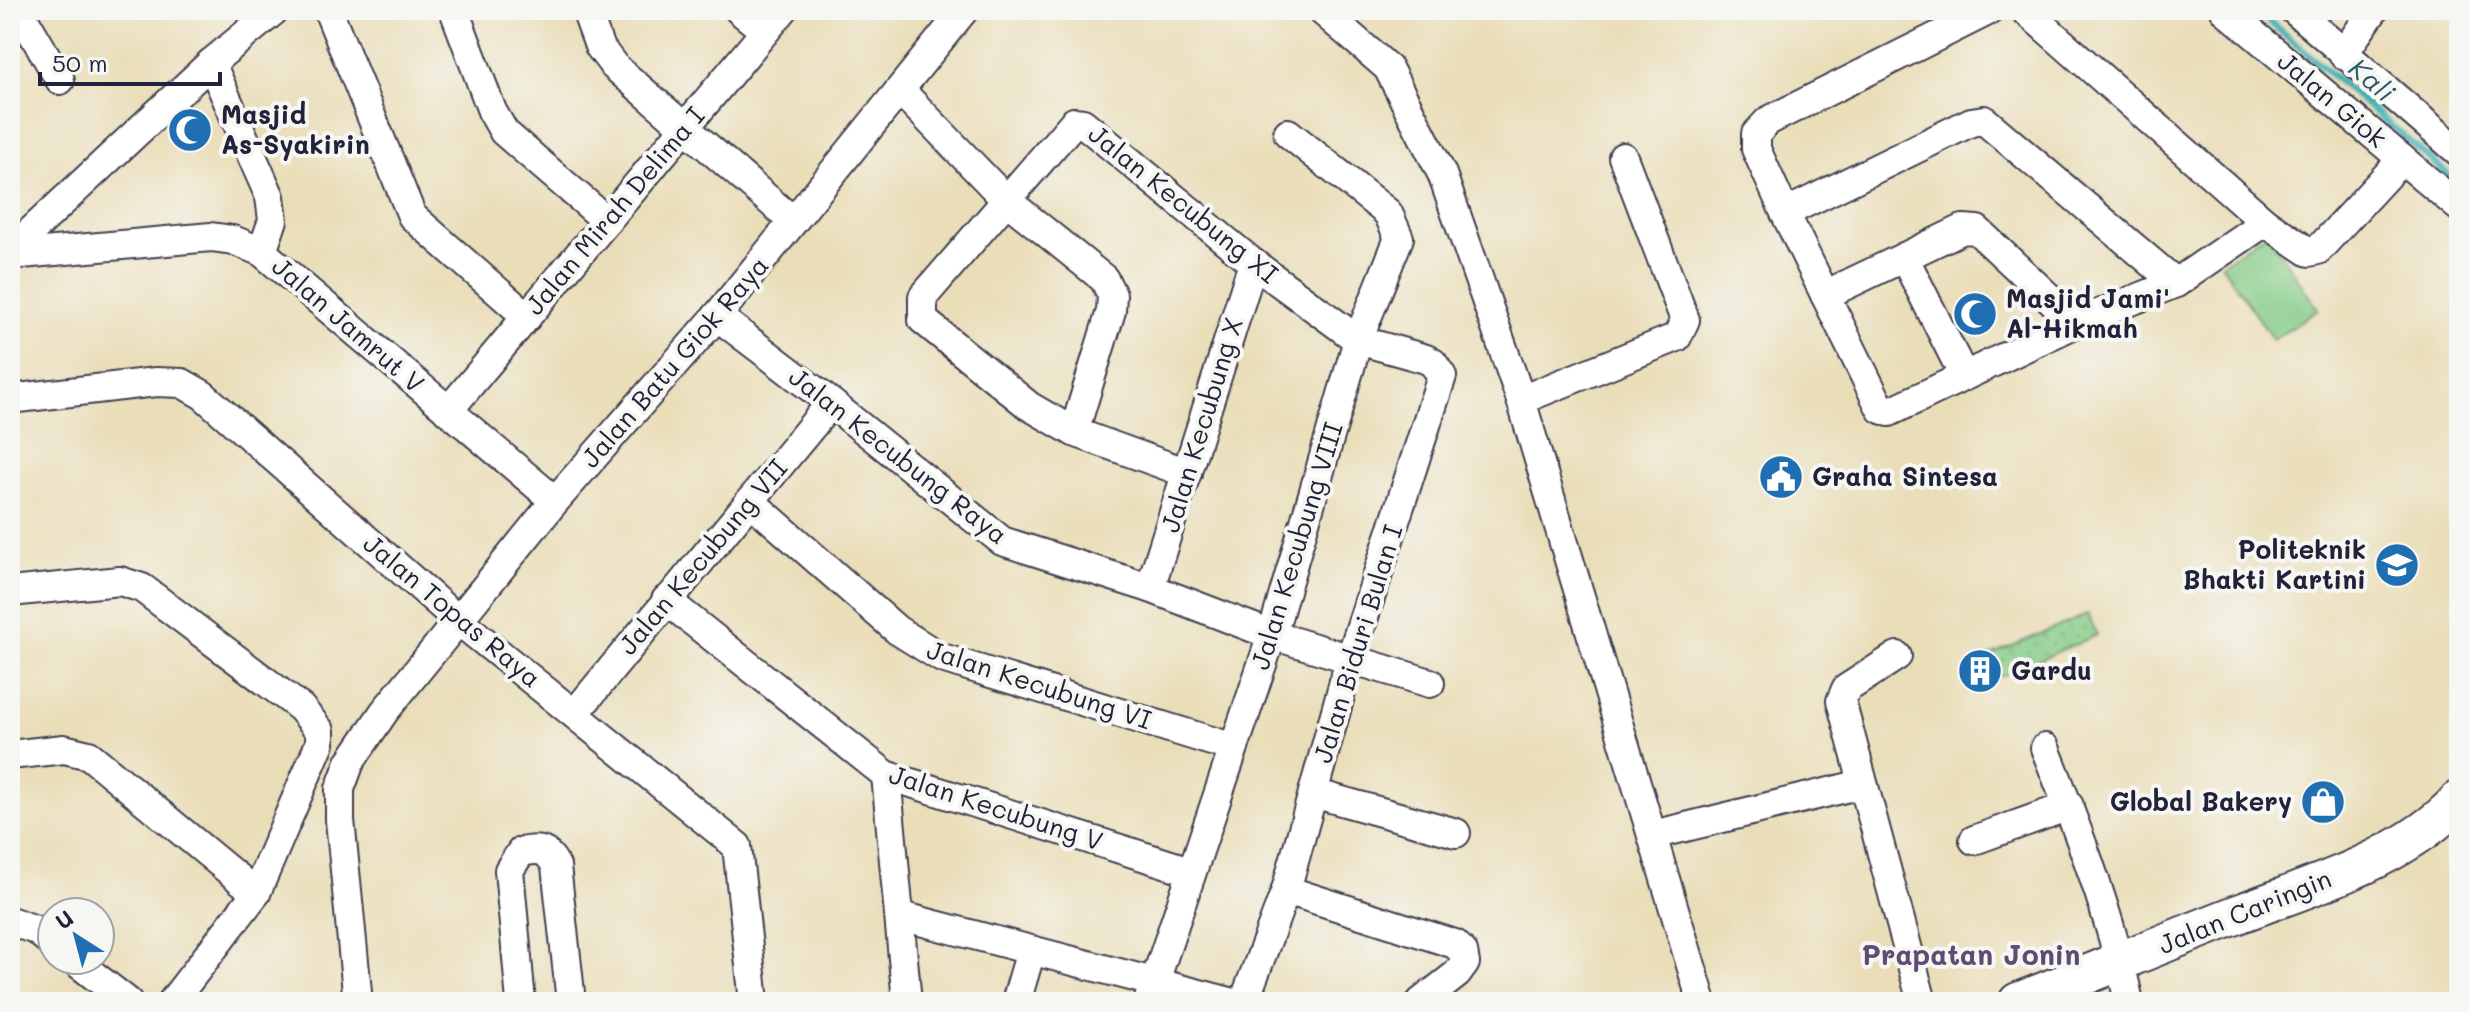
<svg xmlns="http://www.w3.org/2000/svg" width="2469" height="1012" font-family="Mali,sans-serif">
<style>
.grass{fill:#86cc87;stroke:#547761;stroke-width:2}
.park{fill:url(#park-dots);stroke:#547761;stroke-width:2}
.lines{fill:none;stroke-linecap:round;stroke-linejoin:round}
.stream{stroke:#3fb0b7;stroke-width:7}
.minor-casing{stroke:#403e4e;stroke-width:32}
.secondary-casing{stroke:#403e4e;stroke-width:42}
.minor{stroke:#fff;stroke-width:28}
.secondary{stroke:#fff;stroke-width:38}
.labels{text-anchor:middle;stroke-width:8;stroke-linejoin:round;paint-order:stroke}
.street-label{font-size:26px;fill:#22223b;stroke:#f6f6f2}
.poi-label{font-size:26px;font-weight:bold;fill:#22223b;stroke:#f6f6f2;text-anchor:start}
.water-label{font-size:28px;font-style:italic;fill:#2e5b6d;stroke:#f6f6f2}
.neighbourhood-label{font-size:28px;font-weight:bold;fill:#5e4d72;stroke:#f6f6f2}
</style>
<defs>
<pattern id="park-dots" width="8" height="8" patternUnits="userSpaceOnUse" patternTransform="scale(2)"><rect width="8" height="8" fill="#86cc87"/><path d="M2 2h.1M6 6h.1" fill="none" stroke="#73af75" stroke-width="1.8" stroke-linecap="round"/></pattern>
</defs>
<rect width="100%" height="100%" fill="#f6f6f2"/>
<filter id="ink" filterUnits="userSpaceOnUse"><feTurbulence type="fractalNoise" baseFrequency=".0125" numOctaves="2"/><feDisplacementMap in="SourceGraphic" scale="16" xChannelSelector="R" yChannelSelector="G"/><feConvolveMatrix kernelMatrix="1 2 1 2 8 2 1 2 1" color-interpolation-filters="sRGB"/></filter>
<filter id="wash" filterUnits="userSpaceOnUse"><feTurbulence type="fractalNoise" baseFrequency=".006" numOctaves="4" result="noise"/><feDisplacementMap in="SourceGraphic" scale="32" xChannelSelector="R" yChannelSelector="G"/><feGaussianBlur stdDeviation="1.8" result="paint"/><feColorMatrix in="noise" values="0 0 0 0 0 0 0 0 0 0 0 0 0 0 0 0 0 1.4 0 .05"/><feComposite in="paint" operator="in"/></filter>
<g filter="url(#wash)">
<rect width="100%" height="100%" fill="#eadeb9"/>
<polygon class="grass" points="2266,233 2318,309 2273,340 2221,264"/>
<polygon class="park" points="2088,614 2097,635 1997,678 1988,656"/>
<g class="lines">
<polyline class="stream" points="2256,10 2459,184"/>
</g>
</g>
<g filter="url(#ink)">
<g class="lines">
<g class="minor-casing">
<g id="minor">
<polyline points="19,10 60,80"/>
<polyline points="328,10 412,216 527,317"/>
<polyline points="454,10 492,111 504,132 607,221"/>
<polyline points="586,10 599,46 614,66 793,221"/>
<polyline points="739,10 764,30"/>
<polyline points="1321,10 1388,68 1442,174 1521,400 1702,1002"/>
<polyline points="1990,10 1768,121 1756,134 1756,149 1785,213 1881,409 1889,412 2076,323 2176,283 2265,222"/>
<polyline points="2025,10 2265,222 2309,252 2318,250 2402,159"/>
<polyline points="2225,10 2459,207"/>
<polyline points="2294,10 2459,152"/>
<polyline points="2343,54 2374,10"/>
<polyline points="211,63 270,197 273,220 262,252"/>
<polyline points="901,91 1006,200 1104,279 1112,295 1111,311 1074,432"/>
<polyline points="1785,213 1971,122 1984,120 2176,283"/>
<polyline points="10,251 211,63 275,10"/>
<polyline points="10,255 211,237 233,240 262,252 555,501"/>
<polyline points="1904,257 1964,376"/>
<polyline points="1825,295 1963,229 1977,230 2076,323"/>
<polyline points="717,316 831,403 1002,541 1150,588 1272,635 1430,683"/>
<polyline points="10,399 156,382 182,383 203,395 459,621 737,846 754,1002"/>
<polyline points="1521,400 1677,337 1685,320 1623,157"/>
<polyline points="448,411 783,10"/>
<polyline points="1187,473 1074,432 1029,406 923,320 923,297 1074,122 1083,123 1253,263 1358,340 1426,359 1433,363 1442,376 1350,660 1286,890 1244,1002"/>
<polyline points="750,501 897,630 942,658 1234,748"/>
<polyline points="1150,588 1253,263"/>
<polyline points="10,592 120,581 142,588 301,708 320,731 320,743 256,893 172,1002"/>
<polyline points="666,600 886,775 1190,871"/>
<polyline points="1897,656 1846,689 1841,701 1922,1002"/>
<polyline points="576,712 831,403"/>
<path d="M 2045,748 C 2078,830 2111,916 2129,1002"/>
<polyline points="10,755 64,749 89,755 256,893"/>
<polyline points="886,775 907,1002"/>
<polyline points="1313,793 1456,833"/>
<polyline points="1653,835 1862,784"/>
<polyline points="1974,840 2069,806"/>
<polyline points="1286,890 1455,944 1463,952 1465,963 1457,974 1421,1002"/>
<polyline points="901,916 1230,1002"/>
<polyline points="10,921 36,930 52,943"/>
<polyline points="74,960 128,1002"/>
<polyline points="358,1002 340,820 340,789 350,762 384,712 555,501 717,316 964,10"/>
<path d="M 521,1002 L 509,870 L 521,852 C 540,848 547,849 556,866 L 571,1002"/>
<polyline points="1016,1002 1031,951"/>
<polyline points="1148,1002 1272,635 1358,340 1399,238 1388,213 1288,133"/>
</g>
</g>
<g class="secondary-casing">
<path id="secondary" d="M 2018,1002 C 2090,974 2161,944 2233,916 C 2309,886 2402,861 2459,800"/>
</g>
<use href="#minor" class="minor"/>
<use href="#secondary" class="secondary"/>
</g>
</g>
<defs>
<g id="mosque-disc" transform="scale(2.3)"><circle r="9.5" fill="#1f6fb2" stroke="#f6f6f2"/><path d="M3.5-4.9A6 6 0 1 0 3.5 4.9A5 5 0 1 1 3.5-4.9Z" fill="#fff"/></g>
<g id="civic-disc" transform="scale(2.3)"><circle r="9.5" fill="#1f6fb2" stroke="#f6f6f2"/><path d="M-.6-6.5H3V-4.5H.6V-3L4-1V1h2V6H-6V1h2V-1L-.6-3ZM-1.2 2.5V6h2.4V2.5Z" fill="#fff"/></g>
<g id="school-disc" transform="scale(2.3)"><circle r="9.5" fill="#1f6fb2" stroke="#f6f6f2"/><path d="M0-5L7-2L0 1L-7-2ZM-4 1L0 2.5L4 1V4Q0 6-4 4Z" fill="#fff"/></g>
<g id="building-disc" transform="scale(2.3)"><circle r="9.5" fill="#1f6fb2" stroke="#f6f6f2"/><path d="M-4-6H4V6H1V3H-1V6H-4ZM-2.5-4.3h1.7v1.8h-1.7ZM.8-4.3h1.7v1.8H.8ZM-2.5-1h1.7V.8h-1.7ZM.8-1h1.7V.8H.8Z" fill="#fff"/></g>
<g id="shop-disc" transform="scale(2.3)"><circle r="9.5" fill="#1f6fb2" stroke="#f6f6f2"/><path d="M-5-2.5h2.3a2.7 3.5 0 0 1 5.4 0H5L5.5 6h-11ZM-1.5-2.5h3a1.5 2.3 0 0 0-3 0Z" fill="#fff"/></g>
</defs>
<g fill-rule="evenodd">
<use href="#mosque-disc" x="190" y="130"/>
<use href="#mosque-disc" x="1975" y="314"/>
<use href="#civic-disc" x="1781" y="477"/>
<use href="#school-disc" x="2397" y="565"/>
<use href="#building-disc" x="1980" y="671"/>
<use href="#shop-disc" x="2323" y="802"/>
</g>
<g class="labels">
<g class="street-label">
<text transform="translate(2332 100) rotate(40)" y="9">Jalan Giok</text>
<text transform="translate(1183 204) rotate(39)" y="9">Jalan Kecubung XI</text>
<text transform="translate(615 211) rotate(-50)" y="9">Jalan Mirah Delima I</text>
<text transform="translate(348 325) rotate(41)" y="9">Jalan Jamrut V</text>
<text transform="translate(675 362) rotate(-49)" y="9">Jalan Batu Giok Raya</text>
<text transform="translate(1202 425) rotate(-73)" y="9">Jalan Kecubung X</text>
<text transform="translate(898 456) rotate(38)" y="9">Jalan Kecubung Raya</text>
<text transform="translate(1297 546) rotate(-73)" y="9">Jalan Kecubung VIII</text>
<text transform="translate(703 557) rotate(-50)" y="9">Jalan Kecubung VII</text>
<text transform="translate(452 611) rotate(40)" y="9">Jalan Topas Raya</text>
<text transform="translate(1358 644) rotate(-73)" y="9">Jalan Biduri Bulan I</text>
<text transform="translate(1039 685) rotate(18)" y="9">Jalan Kecubung VI</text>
<text transform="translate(996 808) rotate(18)" y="9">Jalan Kecubung V</text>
<text transform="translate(2245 912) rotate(-22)" y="9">Jalan Caringin</text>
</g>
<g class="poi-label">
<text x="221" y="124">Masjid<tspan x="221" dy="30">As-Syakirin</tspan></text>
<text x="2006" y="308">Masjid Jami'<tspan x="2006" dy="30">Al-Hikmah</tspan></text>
<text x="1812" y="486">Graha Sintesa</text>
<text x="2366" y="559" text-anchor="end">Politeknik<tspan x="2366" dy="30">Bhakti Kartini</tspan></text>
<text x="2011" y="680">Gardu</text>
<text x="2292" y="811" text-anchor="end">Global Bakery</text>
</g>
<g class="water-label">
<text transform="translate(2372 80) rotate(41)" y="10">Kali</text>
</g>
<g class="neighbourhood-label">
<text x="1971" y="965">Prapatan Jonin</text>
</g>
</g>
<rect width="2469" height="1012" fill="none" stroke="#f6f6f2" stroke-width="40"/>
<g transform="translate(76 936) rotate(324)"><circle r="38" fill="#f6f6f2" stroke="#a1a1a9" stroke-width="2"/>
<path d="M0-6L14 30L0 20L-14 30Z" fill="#1f6fb2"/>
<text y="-12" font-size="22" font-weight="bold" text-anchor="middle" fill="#22223b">U</text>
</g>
<path d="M40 72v12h180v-12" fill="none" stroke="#22223b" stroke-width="4"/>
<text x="52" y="72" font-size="24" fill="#22223b" stroke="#f6f6f2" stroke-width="6" paint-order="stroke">50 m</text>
</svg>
